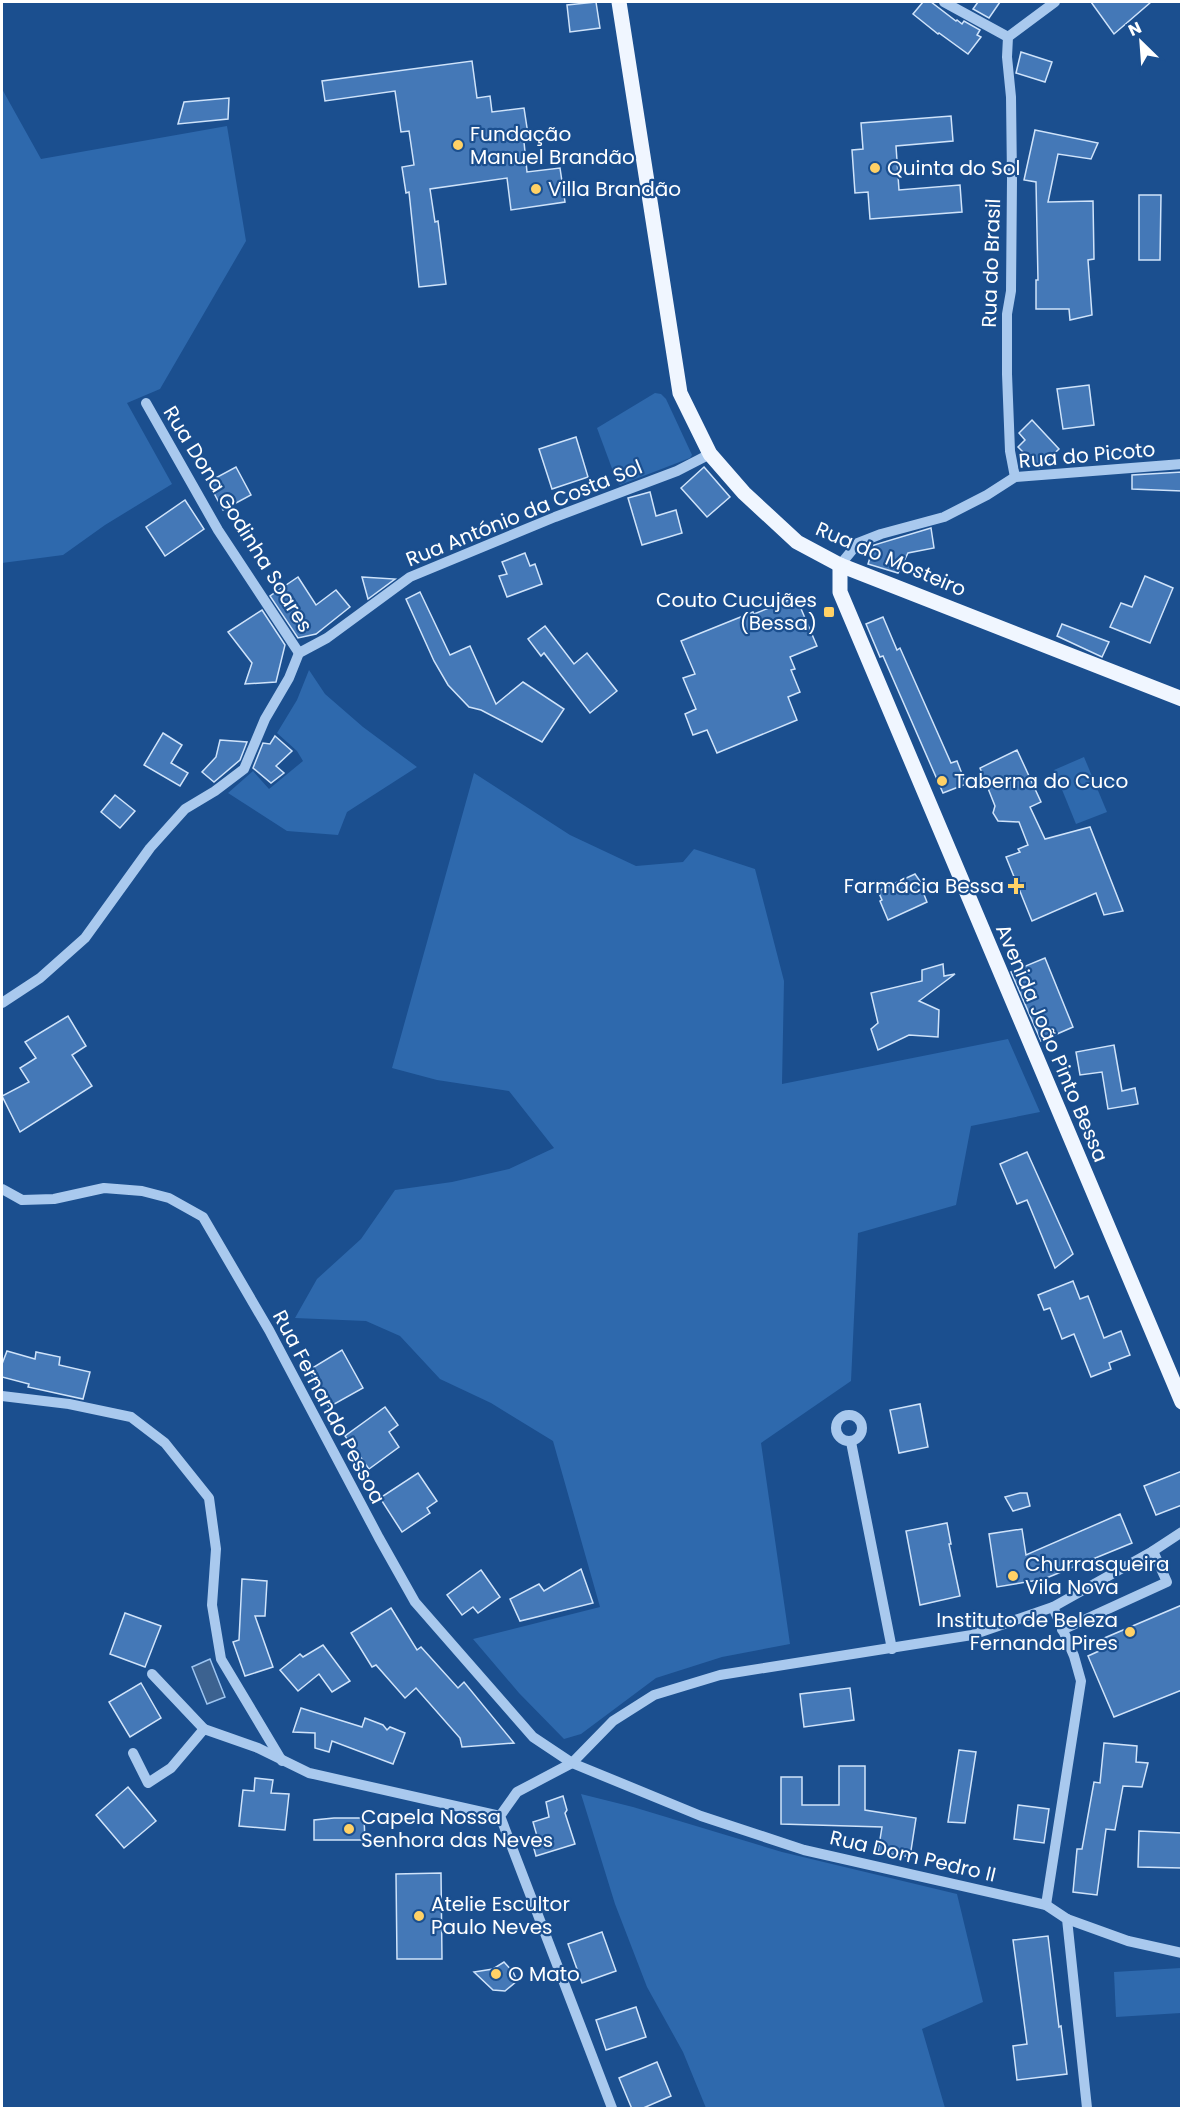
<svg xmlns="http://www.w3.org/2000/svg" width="1183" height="2110" font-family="Poppins,sans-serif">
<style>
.green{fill:#2e69ad}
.water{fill:#3c6290;stroke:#9cc4f0;stroke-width:1.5}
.building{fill:#4478b7;stroke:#cfe3fa;stroke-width:1.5}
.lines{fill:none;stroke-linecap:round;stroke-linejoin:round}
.minor{stroke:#a9c9ee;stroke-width:10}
.major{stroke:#f0f6ff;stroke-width:15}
.poi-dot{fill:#ffd166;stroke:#1b4f8f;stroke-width:2}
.labels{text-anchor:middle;stroke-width:4.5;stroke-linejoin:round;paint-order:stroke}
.poi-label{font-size:20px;fill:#fff;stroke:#1b4f8f;text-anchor:start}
.street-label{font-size:20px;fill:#fff;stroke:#1b4f8f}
</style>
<rect width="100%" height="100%" fill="#1b4f8f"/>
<g class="green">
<polygon points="2,89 41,159 227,126 246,241 160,389 127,403 172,484 105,525 63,555 2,563"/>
<polygon points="655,393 661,394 666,399 692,455 690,458 620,485 617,482 597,428"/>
<polygon points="309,670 325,694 363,727 417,767 347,812 338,835 287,831 228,793 253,771 269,789 303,761 297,751 277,733 297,700"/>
<polygon points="1084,757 1107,812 1076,824 1054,770"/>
<polygon points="474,773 570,835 636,866 683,862 694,849 755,869 784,981 782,1084 1008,1039 1040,1112 971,1126 956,1205 858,1233 851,1381 761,1443 790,1644 722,1657 656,1678 581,1734 564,1739 519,1693 473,1639 600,1607 553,1441 491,1403 440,1379 400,1336 366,1321 295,1318 317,1279 361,1239 395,1190 452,1182 509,1169 554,1148 509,1091 437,1080 392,1068"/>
<polygon points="581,1794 633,1807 782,1852 957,1894 983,2002 922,2029 945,2108 706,2108 683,2052 647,1987 615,1904"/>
<polygon points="1181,1968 1181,2013 1116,2017 1114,1972"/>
</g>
<polygon class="water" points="210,1659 225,1697 207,1704 192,1667"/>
<g class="building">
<polygon points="596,2 600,28 570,32 567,5"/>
<polygon points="923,2 931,2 956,21 957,20 962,24 964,21 980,30 977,35 981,37 968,54 939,33 938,34 913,14"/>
<polygon points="978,2 1000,2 989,18 973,9"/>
<polygon points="1091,2 1151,2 1114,34"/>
<polygon points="1021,52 1052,62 1045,82 1016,73"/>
<polygon points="472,61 477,98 490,96 492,112 524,108 529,141 524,142 527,172 560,168 565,202 511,210 507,178 430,189 435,222 438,221 446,284 419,287 409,192 406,193 402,167 414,165 409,131 401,132 395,91 325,101 322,81"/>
<polygon points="229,98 228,119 178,124 184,102"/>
<polygon points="951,116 953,141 896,146 899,190 960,185 962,212 870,219 868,192 855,193 852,150 863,149 861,123"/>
<polygon points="1035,130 1098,143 1091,159 1058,154 1048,202 1093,201 1094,259 1088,260 1092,315 1070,320 1069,309 1036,309 1036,280 1038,280 1036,182 1024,180"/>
<polygon points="1139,195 1161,195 1160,260 1139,260"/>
<polygon points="1089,385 1094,425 1063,429 1057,389"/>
<polygon points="1032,420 1059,449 1039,468 1018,447 1025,440 1019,433"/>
<polygon points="576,437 588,477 552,489 539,449"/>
<polygon points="236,467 251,495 223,510 208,482"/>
<polygon points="704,467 730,497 707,517 681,488"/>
<polygon points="1182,472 1182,491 1132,489 1132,475"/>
<polygon points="650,492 656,516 676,510 682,533 642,545 628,498"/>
<polygon points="185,500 204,529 165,556 146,527"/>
<polygon points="931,528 934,548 908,553 898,573 868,564 874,545"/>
<polygon points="525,553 530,566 535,564 542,584 507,597 499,576 507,574 502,562"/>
<polygon points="1145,576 1173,588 1150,643 1110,627 1121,603 1132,607"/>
<polygon points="298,577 316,605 336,590 350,607 316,634 298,638 270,596"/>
<polygon points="362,577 395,579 368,599"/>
<polygon points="420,592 450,655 470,646 496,704 523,682 564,709 542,742 481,710 469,707 448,685 434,661 406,599"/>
<polygon points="796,597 817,646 790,657 795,669 791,670 800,692 788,697 797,720 717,753 707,730 693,735 685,714 696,709 683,678 695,674 681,641 753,612 754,614"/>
<polygon points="262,610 285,645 276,682 245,684 252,663 228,632"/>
<polygon points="883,617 897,650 900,648 951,763 957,761 966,784 943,793 883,656 880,657 866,624"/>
<polygon points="1062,624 1109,642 1102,657 1057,636"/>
<polygon points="545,626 574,664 587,653 617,691 590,713 544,653 541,656 528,639"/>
<polygon points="163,733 182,745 171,763 188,773 180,786 144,765"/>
<polygon points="275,736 292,751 276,766 284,773 271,783 253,768 263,743 270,744"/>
<polygon points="220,740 247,742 240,760 214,782 202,772 216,757"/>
<polygon points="1017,750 1041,802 1030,807 1045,839 1090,827 1123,911 1104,915 1096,893 1032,921 1006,857 1020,852 1018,849 1028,845 1019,822 998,821 993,813 995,806 980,768"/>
<polygon points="115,795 135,811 120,828 101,812"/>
<polygon points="915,874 922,884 921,887 927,902 888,920 880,901 882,900 878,891"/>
<polygon points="1045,958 1073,1027 1041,1041 1011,972"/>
<polygon points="943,964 944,976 955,974 919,1001 939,1010 938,1037 909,1035 878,1050 871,1029 878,1023 871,993 922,981 922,970"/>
<polygon points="68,1016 86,1046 72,1055 92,1086 20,1132 2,1096 29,1082 20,1068 36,1058 25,1042"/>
<polygon points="1114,1045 1122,1091 1135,1088 1138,1104 1108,1109 1102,1072 1080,1075 1076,1052"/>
<polygon points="1027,1152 1073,1254 1055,1268 1027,1200 1017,1204 1000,1164"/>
<polygon points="1073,1281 1080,1299 1088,1296 1104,1338 1121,1331 1130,1355 1109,1363 1111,1369 1091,1377 1074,1334 1062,1339 1050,1308 1044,1310 1038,1295"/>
<polygon points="342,1350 363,1388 329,1407 309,1370"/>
<polygon points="7,1351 35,1359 36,1352 60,1357 59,1365 90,1372 83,1399 28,1387 29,1384 2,1377 2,1364"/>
<polygon points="920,1404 928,1447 899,1453 890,1410"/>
<polygon points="385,1407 398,1425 389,1432 399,1447 369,1469 345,1436"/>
<polygon points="1182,1471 1182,1505 1156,1515 1144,1486"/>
<polygon points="418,1473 437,1501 427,1508 430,1513 402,1532 380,1498"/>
<polygon points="1020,1493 1027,1493 1030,1506 1013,1511 1005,1497"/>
<polygon points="1120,1514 1132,1543 1044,1579 997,1587 989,1534 1022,1529 1026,1555"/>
<polygon points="947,1523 951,1544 949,1544 960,1596 920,1605 906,1531"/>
<polygon points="581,1569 593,1603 520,1621 510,1599 539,1584 544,1591"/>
<polygon points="481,1570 500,1597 478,1613 473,1607 462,1615 447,1595"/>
<polygon points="242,1579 267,1581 265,1616 255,1616 273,1667 245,1676 233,1642 239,1640"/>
<polygon points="1182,1605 1182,1690 1114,1717 1088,1656 1099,1651 1095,1642"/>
<polygon points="391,1608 417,1650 421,1647 458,1688 464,1682 514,1743 462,1747 460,1738 416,1688 405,1698 376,1665 372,1667 351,1633"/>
<polygon points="125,1613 161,1626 145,1667 110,1654"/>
<polygon points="323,1645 350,1681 332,1692 319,1674 298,1691 280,1670 300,1654 303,1657"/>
<polygon points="141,1683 161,1718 130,1737 109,1702"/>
<polygon points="850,1688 854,1720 804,1727 800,1694"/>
<polygon points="301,1708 362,1727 365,1718 383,1725 387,1730 390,1727 405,1733 393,1764 332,1741 329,1752 315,1748 315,1733 293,1732"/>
<polygon points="1104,1743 1137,1746 1136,1762 1148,1763 1142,1787 1123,1786 1115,1830 1106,1829 1097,1895 1073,1892 1077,1849 1082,1849 1094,1782 1100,1783"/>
<polygon points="959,1750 976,1752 965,1823 948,1822"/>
<polygon points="839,1766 865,1766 865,1810 916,1818 910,1857 878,1852 882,1827 781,1824 781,1777 802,1777 802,1805 839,1805"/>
<polygon points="255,1778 273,1780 271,1793 289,1794 285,1830 239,1826 243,1790 254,1791"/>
<polygon points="128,1787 156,1821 124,1848 96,1815"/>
<polygon points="563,1796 567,1810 565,1813 575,1844 536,1856 531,1838 537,1836 533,1822 549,1817 546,1802"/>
<polygon points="1018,1805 1049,1809 1044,1843 1014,1839"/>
<polygon points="334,1818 364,1818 365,1840 314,1840 314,1820"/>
<polygon points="1139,1831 1182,1833 1182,1868 1138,1867"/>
<polygon points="441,1873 442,1959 397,1959 396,1874"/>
<polygon points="602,1932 616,1971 582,1983 568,1944"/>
<polygon points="1048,1936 1059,2027 1061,2026 1067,2074 1017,2080 1013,2046 1027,2044 1013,1940"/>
<polygon points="504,1962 513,1972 517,1981 505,1991 493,1990 474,1972 493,1969"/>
<polygon points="636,2007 646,2037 606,2050 596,2020"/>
<polygon points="657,2062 671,2096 641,2109 632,2109 619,2078"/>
</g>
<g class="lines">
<g class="minor">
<polyline points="944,2 1008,37"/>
<polyline points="146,403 218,530 299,653"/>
<polyline points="1015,477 1010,451 1007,374 1007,314 1011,291 1012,179 1011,97 1007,57 1008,37 1055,2"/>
<polyline points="840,565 858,543 881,534 944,517 987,495 1015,477 1182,464"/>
<polyline points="2,1003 40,978 85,938 150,848 185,809 215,791 244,769 265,719 289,678 299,653 327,638 410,577 555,517 677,471 710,454"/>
<polyline points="2,1189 22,1200 54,1199 104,1188 142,1191 169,1198 203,1217 269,1330 379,1538 415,1602 533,1737 572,1763 701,1816 804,1850 1046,1905 1067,1919 1087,2108"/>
<polyline points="2,1396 69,1404 131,1417 165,1443 209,1498 216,1549 212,1605 221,1659 282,1761"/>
<circle cx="849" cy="1428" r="13"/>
<polyline points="851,1442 892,1649"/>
<polyline points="1062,1630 1167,1582 1153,1551"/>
<polyline points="152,1674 204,1729"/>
<polyline points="133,1753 148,1783 171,1768 204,1729 258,1748 309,1773 500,1816"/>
<polyline points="1046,1905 1081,1681 1074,1656 1053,1607"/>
<polyline points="1067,1919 1128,1941 1182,1953"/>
<polyline points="612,2108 500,1816 517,1792 572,1763 613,1721 654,1695 720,1675 972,1635 1053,1607 1153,1551 1182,1532"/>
</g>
<g class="major">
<polyline points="619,2 680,393 710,454 744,493 797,542 840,565 1182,699"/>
<polyline points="840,565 840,592 1182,1402"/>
</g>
</g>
<g class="poi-dot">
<circle cx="458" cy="145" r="6"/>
<circle cx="875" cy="168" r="6"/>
<circle cx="536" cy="189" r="6"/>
<rect x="823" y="606" width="12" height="12" rx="3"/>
<circle cx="942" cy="781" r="6"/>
<path d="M1013 877h6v6h6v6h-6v6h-6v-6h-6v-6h6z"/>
<circle cx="1013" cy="1576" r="6"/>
<circle cx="1130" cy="1632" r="6"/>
<circle cx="349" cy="1829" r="6"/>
<circle cx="419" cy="1916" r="6"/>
<circle cx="496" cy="1974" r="6"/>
</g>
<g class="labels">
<g class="poi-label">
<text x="470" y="141">Fundação<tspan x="470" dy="23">Manuel Brandão</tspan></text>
<text x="887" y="175">Quinta do Sol</text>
<text x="548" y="196">Villa Brandão</text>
<text x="817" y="607" text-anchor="end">Couto Cucujães<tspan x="817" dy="23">(Bessa)</tspan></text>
<text x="954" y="788">Taberna do Cuco</text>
<text x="1004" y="893" text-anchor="end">Farmácia Bessa</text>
<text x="1025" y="1571">Churrasqueira<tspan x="1025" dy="23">Vila Nova</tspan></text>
<text x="1118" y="1627" text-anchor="end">Instituto de Beleza<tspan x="1118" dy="23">Fernanda Pires</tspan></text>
<text x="361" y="1824">Capela Nossa<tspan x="361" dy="23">Senhora das Neves</tspan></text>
<text x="431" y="1911">Atelie Escultor<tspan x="431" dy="23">Paulo Neves</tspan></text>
<text x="508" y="1981">O Mato</text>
</g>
<g class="street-label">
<text transform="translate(991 263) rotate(-88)" y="7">Rua do Brasil</text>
<text transform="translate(1087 455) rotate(-5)" y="7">Rua do Picoto</text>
<text transform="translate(524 513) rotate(-22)" y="7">Rua António da Costa Sol</text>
<text transform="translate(238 519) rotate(58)" y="7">Rua Dona Godinha Soares</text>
<text transform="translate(891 559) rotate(23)" y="7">Rua do Mosteiro</text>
<text transform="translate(1052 1043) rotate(67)" y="7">Avenida João Pinto Bessa</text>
<text transform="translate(329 1407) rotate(62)" y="7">Rua Fernando Pessoa</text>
<text transform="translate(913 1856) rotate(13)" y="7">Rua Dom Pedro II</text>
</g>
</g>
<rect width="1183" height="2110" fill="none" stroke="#ffffff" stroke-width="6"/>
<g transform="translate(1141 42) rotate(335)" stroke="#1b4f8f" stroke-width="4.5" paint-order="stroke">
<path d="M0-4.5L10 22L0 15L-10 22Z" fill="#ffffff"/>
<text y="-9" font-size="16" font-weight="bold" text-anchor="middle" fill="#ffffff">N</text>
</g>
</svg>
